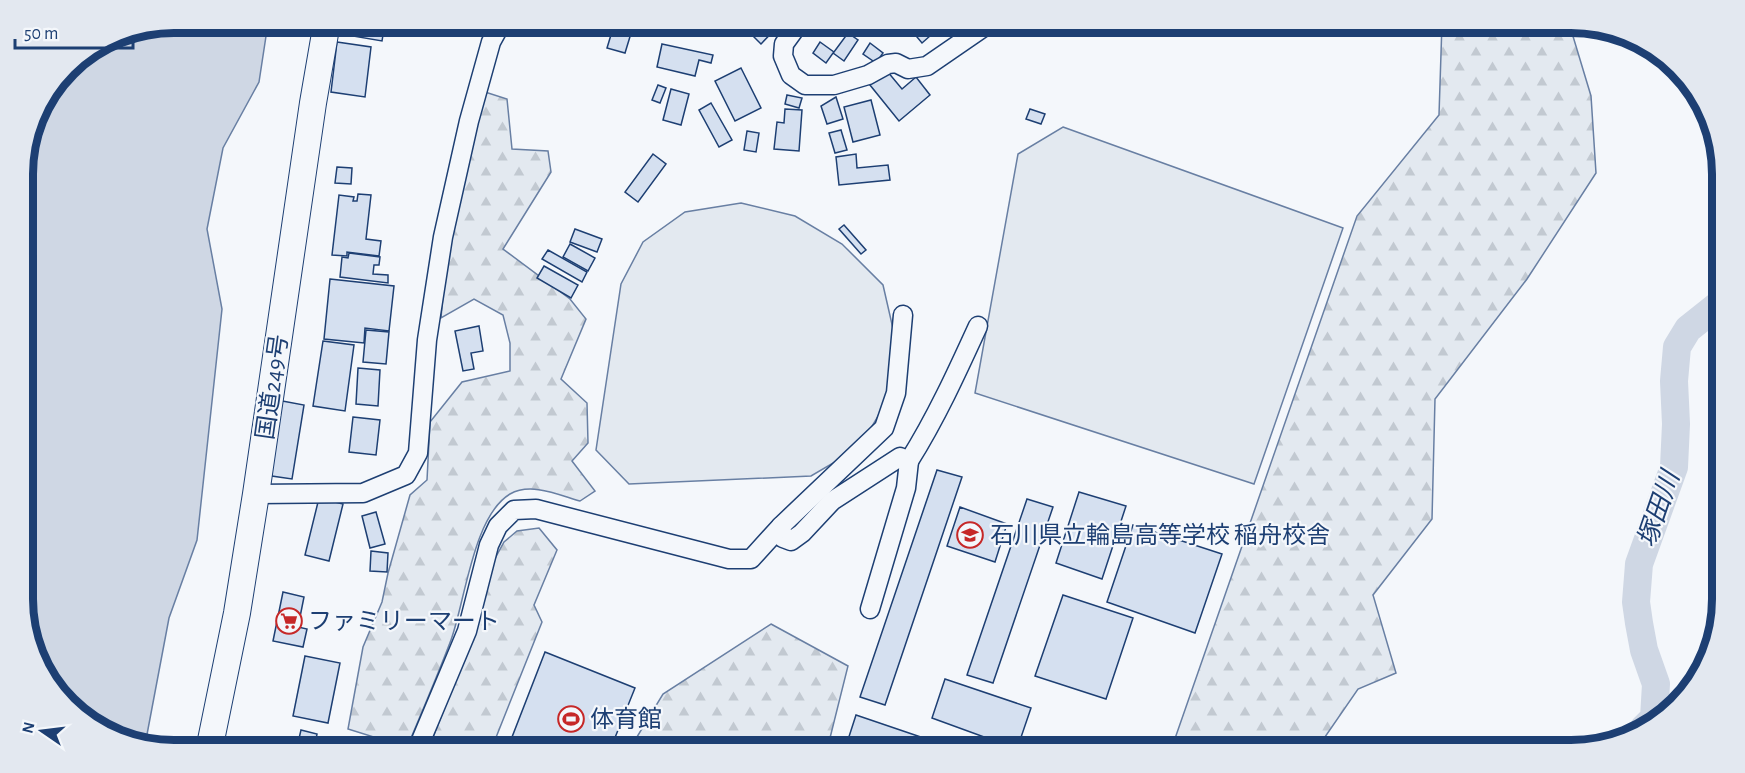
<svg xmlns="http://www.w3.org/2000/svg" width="1745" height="773" font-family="'Alegreya Sans','Noto Sans JP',sans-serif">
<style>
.forest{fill:url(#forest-firs);stroke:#687fa3;stroke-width:1.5}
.garden{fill:#e3e9f0;stroke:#687fa3;stroke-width:1.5}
.water{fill:#cfd7e4;stroke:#687fa3;stroke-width:1.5}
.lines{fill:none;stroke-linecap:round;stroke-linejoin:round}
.river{stroke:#cfd7e4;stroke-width:28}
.building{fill:#d5e0f0;stroke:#1d3f73;stroke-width:1.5}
.minor-casing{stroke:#1d3f73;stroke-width:21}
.highway-casing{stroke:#1d3f73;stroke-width:28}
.minor{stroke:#f4f7fb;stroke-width:18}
.highway{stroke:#f4f7fb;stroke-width:26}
.labels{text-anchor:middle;stroke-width:4.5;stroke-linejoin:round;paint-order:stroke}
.street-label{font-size:24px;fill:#1d3f73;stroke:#f4f7fb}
.poi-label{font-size:24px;fill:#1d3f73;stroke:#f4f7fb;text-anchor:start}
.water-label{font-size:26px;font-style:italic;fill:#1d3f73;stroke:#f4f7fb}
.rim{fill:none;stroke:#1d3f73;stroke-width:8}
</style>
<defs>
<pattern id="forest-firs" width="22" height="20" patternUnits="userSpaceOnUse" patternTransform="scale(1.5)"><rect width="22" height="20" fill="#e3e9f0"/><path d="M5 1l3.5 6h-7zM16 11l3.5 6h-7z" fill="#c2c9d1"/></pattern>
</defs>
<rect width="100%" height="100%" fill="#f4f7fb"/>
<g class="forest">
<polygon points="1442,23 1569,23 1591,96 1596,173 1527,279 1435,399 1432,519 1373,595 1396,673 1358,689 1316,750 1171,750 1357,216 1439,115"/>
<path d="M 485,92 L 507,99 L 512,149 L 548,151 L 551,172 L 503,249 L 570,299 L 586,319 L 561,379 L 587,403 L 588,443 L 572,461 L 595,491 L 580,501 C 559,495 531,482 510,494 C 473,516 465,602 451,640 C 437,677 421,714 406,750 L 376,750 L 377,738 L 348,729 L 363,647 L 382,602 L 388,573 L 410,495 L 427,480 L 430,422 L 462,382 L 510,371 L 510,343 L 503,315 L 474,299 L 441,318 L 447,247 Z"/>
<polygon points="539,528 557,550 534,605 542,622 491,750 428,750 476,628 492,564 504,542 517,531"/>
<polygon points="771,624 848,666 827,750 629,750 663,694"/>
</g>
<g class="garden">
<polygon points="1063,127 1343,228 1254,484 975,393 1018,154"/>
<polygon points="741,203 795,216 842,244 883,285 894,333 889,398 859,448 811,476 629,484 596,450 621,284 643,242 685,212"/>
</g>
<polygon class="water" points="174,23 268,23 259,82 223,148 207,229 222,309 197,540 169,618 145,745 117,739 54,691 24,619 23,164 38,107 74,60 117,34"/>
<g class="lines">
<polyline class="river" points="1644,728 1654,718 1656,684 1644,650 1639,623 1636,602 1639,564 1674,467 1676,424 1674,381 1677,347 1688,329 1722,302"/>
</g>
<g class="building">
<polygon points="337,22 397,22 396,26 385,23 382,41 335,33"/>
<polygon points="751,22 782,22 761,44 745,28"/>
<polygon points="851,22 874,22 866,34"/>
<polygon points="921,22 934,22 939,28 922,43 912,31"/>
<polygon points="614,25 632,30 625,53 607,48"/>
<polygon points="848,33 858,40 844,61 833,53 826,63 813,53 820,42 834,52"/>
<polygon points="337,42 371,47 365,97 331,92"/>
<polygon points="870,43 883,53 876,63 863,54"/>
<polygon points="662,44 713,55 711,63 699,60 695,76 657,67"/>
<polygon points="741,68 761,108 735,121 715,81"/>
<polygon points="887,71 902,89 916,77 930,95 899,121 870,85"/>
<polygon points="658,85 666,88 660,103 652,100"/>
<polygon points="671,89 689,94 681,125 663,120"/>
<polygon points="787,95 802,98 799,108 785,104"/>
<polygon points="836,97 843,119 827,124 821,106"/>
<polygon points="871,100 880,135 853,142 844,107"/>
<polygon points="711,103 732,140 719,147 699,110"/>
<polygon points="785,109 802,110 799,151 774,149 777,122 784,123"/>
<polygon points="1030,109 1045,114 1041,124 1026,119"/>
<polygon points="841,130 847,150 835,153 829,133"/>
<polygon points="747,131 759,133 756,152 744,150"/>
<polygon points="653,154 666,164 638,202 625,192"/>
<polygon points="856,154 857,168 888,165 890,180 839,185 836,157"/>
<polygon points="337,167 352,168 351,184 335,183"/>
<polygon points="358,194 371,195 366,239 381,241 379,256 347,252 347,256 332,255 339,195 354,197 353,201 357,201"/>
<polygon points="844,225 866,250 861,254 839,229"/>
<polygon points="575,229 602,239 597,252 570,242"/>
<polygon points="570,244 595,258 588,271 563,257"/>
<polygon points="548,250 587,272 582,282 542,259"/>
<polygon points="349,253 380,257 379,265 374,265 373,274 388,275 388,283 340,277 342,257 348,258"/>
<polygon points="544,266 578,285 571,298 537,278"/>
<polygon points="330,279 394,286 389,331 365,328 364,343 324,339"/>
<polygon points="479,326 483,351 471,353 474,369 463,371 455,331"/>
<polygon points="366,330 389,332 386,364 363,362"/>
<polygon points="323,341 354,345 345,411 313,406"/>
<polygon points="358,368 380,370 378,406 356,404"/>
<polygon points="277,400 304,405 292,479 265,475"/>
<polygon points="353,417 380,420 376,455 349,452"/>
<polygon points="937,470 962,477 885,705 860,697"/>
<polygon points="1079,492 1126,506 1102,579 1056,563"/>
<polygon points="319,498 343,504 329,561 305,555"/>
<polygon points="1027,499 1053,507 993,683 967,675"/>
<polygon points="960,507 1007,524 995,562 947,546"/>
<polygon points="376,512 385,544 370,548 362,516"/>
<polygon points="1133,525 1222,554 1195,633 1107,602"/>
<polygon points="371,551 388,553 387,572 370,571"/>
<polygon points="283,592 304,597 298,627 307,629 303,647 273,641"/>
<polygon points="1063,595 1133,618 1106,699 1035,676"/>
<polygon points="1717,601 1722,602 1719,618 1712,615"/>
<polygon points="545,652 635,688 610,750 507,750"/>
<polygon points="305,656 340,663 328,723 293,716"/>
<polygon points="945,679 1031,708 1017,749 932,718"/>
<polygon points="856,715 959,750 845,749"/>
<polygon points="301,730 317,734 314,750 256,750 259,738 297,747"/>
</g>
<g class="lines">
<g class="minor-casing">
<g id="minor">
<polyline points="800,22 784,44 783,56 791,75 805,85 834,85 868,75 888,64 896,63 908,69 927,66 991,22"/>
<path d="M 909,461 C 936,418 957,372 978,326"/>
<polyline points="256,494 363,493 406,475 418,453 427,340 443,237 469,121 491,42 502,22"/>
<polyline points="781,526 783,538 791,541 802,533 832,501 900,457 909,461 906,488 870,609"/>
<polyline points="417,750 467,631 489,545 498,526 514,510 536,509 729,559 751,559 781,526 884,428 896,393 903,315"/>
</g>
</g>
<g class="highway-casing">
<polyline id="highway" points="209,750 237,613 256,494 313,103 327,22"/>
</g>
<use href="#minor" class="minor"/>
<use href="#highway" class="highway"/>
</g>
<defs>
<g id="school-ring" transform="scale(1.35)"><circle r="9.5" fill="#f4f7fb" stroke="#c62828" stroke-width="1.5"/><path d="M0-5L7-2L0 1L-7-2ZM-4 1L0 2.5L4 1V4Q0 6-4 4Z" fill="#c62828"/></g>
<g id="supermarket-ring" transform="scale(1.35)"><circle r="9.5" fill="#f4f7fb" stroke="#c62828" stroke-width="1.5"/><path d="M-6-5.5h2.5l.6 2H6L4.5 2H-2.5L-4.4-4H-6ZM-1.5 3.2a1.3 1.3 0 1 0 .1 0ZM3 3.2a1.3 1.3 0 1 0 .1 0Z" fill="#c62828"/></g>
<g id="stadium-ring" transform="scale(1.35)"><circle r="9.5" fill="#f4f7fb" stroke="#c62828" stroke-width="1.5"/><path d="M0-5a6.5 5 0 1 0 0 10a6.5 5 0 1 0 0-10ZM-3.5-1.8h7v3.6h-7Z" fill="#c62828"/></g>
</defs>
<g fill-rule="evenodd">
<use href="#school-ring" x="970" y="535"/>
<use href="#supermarket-ring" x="289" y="621"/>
<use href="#stadium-ring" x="571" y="719"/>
</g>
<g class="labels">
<g class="street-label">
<text transform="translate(272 387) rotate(-82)" y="8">国道249号</text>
</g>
<g class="poi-label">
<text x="990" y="543">石川県立輪島高等学校 稲舟校舎</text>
<text x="308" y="629">ファミリーマート</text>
<text x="590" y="727">体育館</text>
</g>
<g class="water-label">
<text transform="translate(1658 509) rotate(-71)" y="9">塚田川</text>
</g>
</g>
<path d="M0 0H1745V773H0ZM174 33H1571A141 141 0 0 1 1712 174V599A141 141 0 0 1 1571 740H174A141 141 0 0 1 33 599V174A141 141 0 0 1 174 33Z" fill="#e3e8f0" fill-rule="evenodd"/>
<path class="rim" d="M174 33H1571A141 141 0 0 1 1712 174V599A141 141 0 0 1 1571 740H174A141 141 0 0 1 33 599V174A141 141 0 0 1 174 33Z"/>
<g transform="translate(42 731) rotate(284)" stroke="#f4f7fb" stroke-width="4.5" paint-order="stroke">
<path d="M0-4.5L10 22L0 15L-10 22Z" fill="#1d3f73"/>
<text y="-9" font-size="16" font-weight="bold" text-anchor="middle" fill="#1d3f73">N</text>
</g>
<path d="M15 39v9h118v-9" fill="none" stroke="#1d3f73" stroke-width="3"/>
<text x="24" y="39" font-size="18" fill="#1d3f73" stroke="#f4f7fb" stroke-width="4.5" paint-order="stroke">50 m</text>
</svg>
